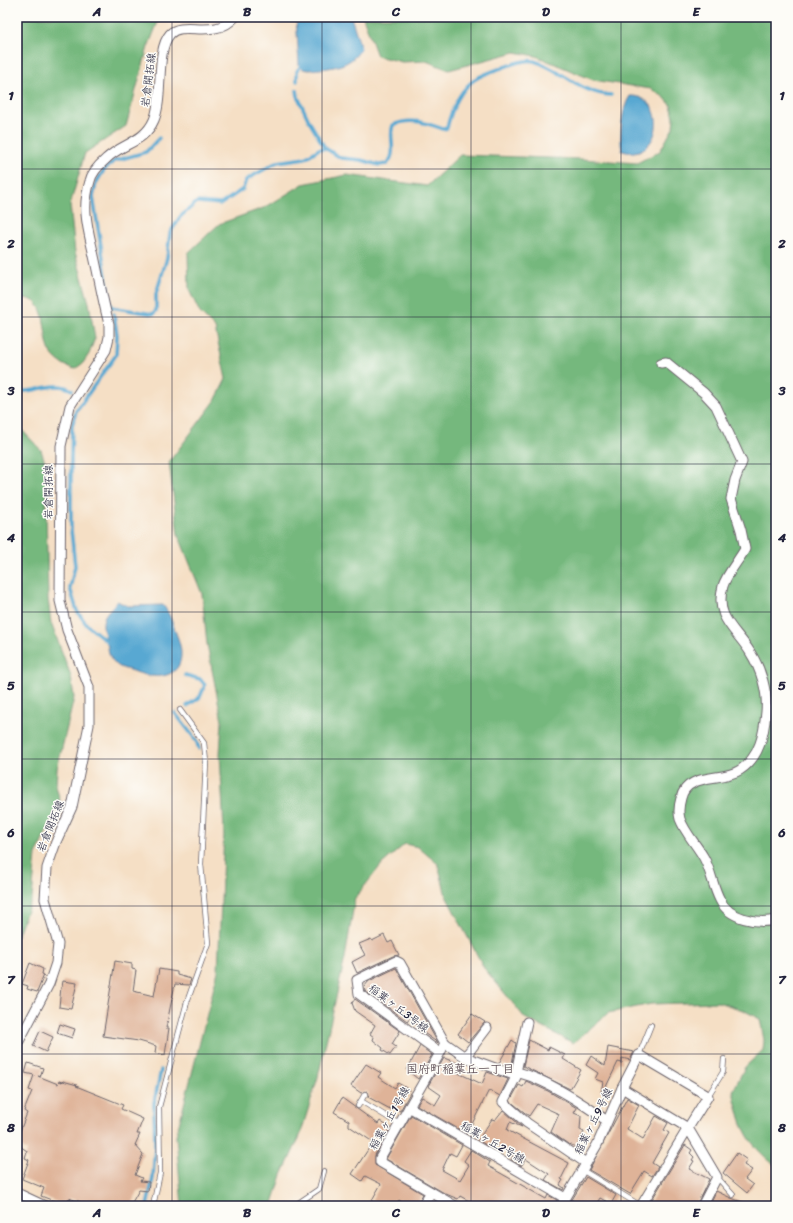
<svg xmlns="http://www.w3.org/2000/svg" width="793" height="1223" font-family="Sriracha,'Klee One',sans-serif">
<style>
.forest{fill:#74b87d;stroke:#4b6d5c}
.water{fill:#58a8d2;stroke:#3d6586}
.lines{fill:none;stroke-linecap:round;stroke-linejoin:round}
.stream{stroke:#58a8d2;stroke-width:3.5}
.building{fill:#dfb398}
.service-casing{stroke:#6c646b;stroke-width:6}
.minor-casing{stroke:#6c646b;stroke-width:11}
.service{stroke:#fff;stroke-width:4.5}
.minor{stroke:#fff;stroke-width:9}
.grid{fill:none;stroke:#22223b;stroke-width:1;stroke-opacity:0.55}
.labels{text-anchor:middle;stroke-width:3;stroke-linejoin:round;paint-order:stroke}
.street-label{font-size:11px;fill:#22223b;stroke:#fdfcf7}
.neighbourhood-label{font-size:12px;font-weight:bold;fill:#64555c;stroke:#fdfcf7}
.neatline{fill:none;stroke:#22223b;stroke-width:1.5}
.grid-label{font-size:13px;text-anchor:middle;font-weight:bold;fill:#22223b}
</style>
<rect width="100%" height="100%" fill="#fdfcf7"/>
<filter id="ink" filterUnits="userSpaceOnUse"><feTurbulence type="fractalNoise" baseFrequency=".025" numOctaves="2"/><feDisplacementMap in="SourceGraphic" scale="8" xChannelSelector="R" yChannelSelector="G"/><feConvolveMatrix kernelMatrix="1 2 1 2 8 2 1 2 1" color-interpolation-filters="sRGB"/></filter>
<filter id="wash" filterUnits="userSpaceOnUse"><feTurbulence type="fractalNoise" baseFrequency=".012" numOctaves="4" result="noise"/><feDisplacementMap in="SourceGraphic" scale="16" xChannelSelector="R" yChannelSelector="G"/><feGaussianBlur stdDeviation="0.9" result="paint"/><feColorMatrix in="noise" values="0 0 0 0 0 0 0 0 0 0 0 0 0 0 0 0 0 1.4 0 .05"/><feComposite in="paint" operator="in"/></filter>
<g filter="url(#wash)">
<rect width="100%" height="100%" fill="#f5dfc5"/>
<g class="forest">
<path d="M 17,17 L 160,17 L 148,47 L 126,126 L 85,153 L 70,205 L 75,252 L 89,303 L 95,338 L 89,354 L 83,363 L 75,369 C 64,366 54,360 49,349 C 42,330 49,293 17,299 Z"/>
<path d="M 363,17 L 776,17 L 776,1166 C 746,1143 741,1126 733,1091 L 745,1067 L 763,1050 L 764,1040 L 760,1019 L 743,1010 L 718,1002 L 651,1004 L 608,1013 L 573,1043 L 525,1018 L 484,968 L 446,896 L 438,864 L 418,847 L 405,844 L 382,864 L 355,898 L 345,958 L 318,1077 L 300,1136 L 282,1175 L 272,1206 L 182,1206 L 176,1136 L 218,971 L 224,831 L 220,754 L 222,721 L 207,644 L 202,594 L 178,534 L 169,462 L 215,401 L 226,379 L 215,328 L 200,313 L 189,290 L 188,253 L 219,224 L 266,207 L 303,184 L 347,175 L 427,186 L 460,155 L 581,159 L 637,163 L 660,151 L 673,128 L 674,118 L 671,105 L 664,97 L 651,89 L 593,80 L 536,56 L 515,52 L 449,70 L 426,61 L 402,62 L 377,56 Z"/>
<polygon points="17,425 41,450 45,462 48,599 51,623 71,676 74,698 57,769 56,786 60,801 36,855 32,898 17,936"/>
</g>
<g class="water">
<path d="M 296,17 L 351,17 L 361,48 C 351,68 329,68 309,70 L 303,69 L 299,65 Z"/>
<path d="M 630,96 C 669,95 663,162 622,151 C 619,137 622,107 630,96 Z"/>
<path d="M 117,601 L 128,606 L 163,605 C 170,614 172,622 176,633 C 192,671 168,685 133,671 C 126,669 118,668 114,662 C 109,658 108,648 107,642 C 105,635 101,626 104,618 C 106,612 113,607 117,601 Z"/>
</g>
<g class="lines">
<g class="stream">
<polyline points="297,81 297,71 303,63"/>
<path d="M 297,90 L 298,97 L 309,121 L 325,148 L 341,158 L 361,160 L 379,165 L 387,164 C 398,152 388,138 393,125 C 411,117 426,123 443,129 L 447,128 C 451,110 461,86 479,77 C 486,73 496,70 504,67 C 512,64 525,59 534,61 C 562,69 580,94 611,95"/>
<polyline points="159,138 146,152 114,161 104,170 96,183 93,197 111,307 153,314 156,311 156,294 167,258 170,233 180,217 197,202 221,204 243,189 246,180 277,162 305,158 319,149 325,148"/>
<path d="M 17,391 C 36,394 54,379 72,390"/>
<polyline points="108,642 87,625 77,611 70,588 75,566 71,530 71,457 72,426 76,411 116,355 117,335 114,314"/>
<polyline points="185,675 200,679 205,685 200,697 187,706"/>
<polyline points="175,713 196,740 199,749"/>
<polyline points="147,1206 153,1178 155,1145 154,1103 161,1070"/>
<polyline points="555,1206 559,1199"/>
</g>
</g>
<g id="blocks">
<g class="building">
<polygon points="384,935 388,943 392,941 399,955 393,956 357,973 352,962 365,955 359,944 371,939 372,941"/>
<polygon points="115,961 132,964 132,969 136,970 133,991 154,996 159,969 177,972 177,975 191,979 189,985 175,984 166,1028 169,1028 165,1055 155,1053 156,1046 139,1041 103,1036"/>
<polygon points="30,963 43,969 42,974 44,975 37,992 27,989 28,986 22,984"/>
<polygon points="396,968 438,1043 421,1031 411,1016 407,1021 365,991 364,987 369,981"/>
<polygon points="63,981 77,983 71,1009 59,1007 61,987 62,987"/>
<polygon points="355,999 400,1031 392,1044 396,1047 390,1055 382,1050 383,1048 373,1040 374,1037 370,1034 375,1025 355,1011 352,1003"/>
<polygon points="472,1014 485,1022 468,1042 458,1034"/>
<polygon points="60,1024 75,1029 72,1038 57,1033"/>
<polygon points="40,1031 53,1037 46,1052 33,1046"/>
<polygon points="512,1040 516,1043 511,1068 499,1063"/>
<polygon points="529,1040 548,1050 549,1047 565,1055 563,1059 581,1070 570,1089 523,1066"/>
<polygon points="420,1046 432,1055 418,1079 407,1070"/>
<polygon points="608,1047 634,1052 630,1060 622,1058 622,1063 618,1062 603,1093 601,1092 603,1082 595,1079 598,1073 586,1065 591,1056 605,1066"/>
<polygon points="444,1058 457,1063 454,1071 482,1084 487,1072 508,1079 500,1096 489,1090 467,1134 417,1105 422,1097 435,1105 441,1095 428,1086"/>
<polygon points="28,1063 43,1068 40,1077 38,1076 58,1084 59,1081 62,1082 63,1081 77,1085 76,1086 123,1105 121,1109 143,1119 137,1134 140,1134 135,1145 143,1154 135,1175 142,1178 140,1181 149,1182 148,1191 139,1190 130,1206 92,1206 69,1198 67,1206 41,1196 44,1188 22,1179 29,1160 25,1158 27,1151 17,1144 17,1139 27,1113 24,1111 32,1091 29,1090 34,1075 25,1073"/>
<polygon points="366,1064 381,1073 378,1077 395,1088 398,1083 411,1091 400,1111 393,1108 392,1110 368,1097 369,1094 367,1091 361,1093 351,1086"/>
<polygon points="526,1081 548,1091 577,1108 574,1113 581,1116 580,1130 584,1132 577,1147 568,1144 551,1132 559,1114 537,1104 529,1116 510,1101 519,1085 523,1087"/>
<polygon points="342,1098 378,1124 380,1121 390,1128 375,1155 375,1165 423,1194 416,1206 407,1206 399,1200 395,1206 373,1206 375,1202 372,1200 381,1184 365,1176 362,1181 352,1174 373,1142 349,1126 349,1121 334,1112"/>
<polygon points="627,1098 639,1105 627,1129 643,1139 656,1116 668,1123 664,1130 669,1133 652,1163 658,1167 652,1176 644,1171 630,1194 589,1170"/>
<polygon points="503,1110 522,1127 510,1122 507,1130 569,1163 561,1179 563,1180 560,1185 564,1188 563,1190 545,1180 549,1174 526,1159 521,1166 511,1160 513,1156 495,1144 492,1149 478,1140 492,1119 495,1120"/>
<polygon points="411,1115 462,1145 456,1156 450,1153 442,1170 460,1180 469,1165 464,1161 471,1150 490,1162 488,1166 546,1199 548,1195 557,1200 555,1206 478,1206 460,1196 458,1199 446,1194 386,1159"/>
<polygon points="685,1145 692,1150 690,1153 694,1157 692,1160 694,1161 689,1169 709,1179 696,1206 648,1206"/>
<polygon points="737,1153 747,1160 744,1165 752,1170 745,1179 753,1185 747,1193 723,1173"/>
<polygon points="586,1177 616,1195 611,1204 600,1198 595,1206 568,1206"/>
<polygon points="716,1191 731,1198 753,1206 709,1206"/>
</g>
</g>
</g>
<g filter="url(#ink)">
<use href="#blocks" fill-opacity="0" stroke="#6c646b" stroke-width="1"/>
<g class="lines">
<g class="service-casing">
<g id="service">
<polyline points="639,1055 651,1025"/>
<polyline points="708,1096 723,1072 724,1059"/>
<polyline points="361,1101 399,1124"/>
<polyline points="358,1106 365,1094"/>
<polyline points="582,1170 641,1206"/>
<polyline points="717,1177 733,1195"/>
<polyline points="153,1206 160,1173 159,1107 187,1002 208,943 201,864 206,762 204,743 180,710"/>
<polyline points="294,1206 319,1189 324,1171"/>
</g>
</g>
<g class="minor-casing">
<g id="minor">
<path d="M 661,363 L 666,362 L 704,393 L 716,406 L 742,462 L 735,480 L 731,499 L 741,530 L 745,549 C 739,560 726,575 723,586 C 714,618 736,629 750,652 C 761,669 768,692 766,712 C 764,734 760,757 740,770 C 722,782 687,772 681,798 C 679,805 678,812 680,819 C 685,833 697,845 704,858 C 711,871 713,887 720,900 C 729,919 757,924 776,920"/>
<polyline points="445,1043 465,1057 487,1028"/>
<path d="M 17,1045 L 49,984 L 56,963 L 58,944 L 45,899 L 47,868 L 56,842 L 72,807 L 89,725 L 89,687 L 67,630 L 60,601 L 61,446 L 70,406 L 106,350 L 109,337 L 109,324 C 103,302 99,278 94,256 C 91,242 87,228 86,214 C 85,203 87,191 90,181 C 92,172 99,165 106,159 C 122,143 144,143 154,120 C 164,97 155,51 170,34 C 183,20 215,40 235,17"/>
<polyline points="440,1053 359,994 357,980 396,961 400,963 445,1043 440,1053 380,1158 380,1162 455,1206"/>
<polyline points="465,1057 511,1074 516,1072 527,1022"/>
<polyline points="622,1088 639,1055 708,1096 688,1128 717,1177 702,1206"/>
<polyline points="409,1107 565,1198"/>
<path d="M 586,1163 L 527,1123 L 503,1102 L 516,1077 L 516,1072 C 544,1078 584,1104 607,1121"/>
<polyline points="17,1193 45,1206"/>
<polyline points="422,1206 431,1192"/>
<polyline points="561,1206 597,1145 622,1088 688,1128 641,1206"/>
</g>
</g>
<use href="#service" class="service"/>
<use href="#minor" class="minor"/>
</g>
</g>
<path class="grid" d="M 172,17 L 172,1206M 322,17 L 322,1206M 471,17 L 471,1206M 621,17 L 621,1206M 17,169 L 776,169M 17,317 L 776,317M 17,464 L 776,464M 17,612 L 776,612M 17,759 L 776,759M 17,906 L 776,906M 17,1054 L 776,1054"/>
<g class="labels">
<g class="street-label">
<text transform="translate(148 80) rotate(-83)" y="4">岩倉開拓線</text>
<text transform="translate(48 492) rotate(-90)" y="4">岩倉開拓線</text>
<text transform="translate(50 826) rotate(-68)" y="4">岩倉開拓線</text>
<text transform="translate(399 1008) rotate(37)" y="4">稲葉ヶ丘3号線</text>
<text transform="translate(389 1118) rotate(-61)" y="4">稲葉ヶ丘1号線</text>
<text transform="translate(593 1121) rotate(-64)" y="4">稲葉ヶ丘9号線</text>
<text transform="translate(493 1142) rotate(30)" y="4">稲葉ヶ丘2号線</text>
</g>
<g class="neighbourhood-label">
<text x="460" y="1073">国府町稲葉丘一丁目</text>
</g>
</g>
<rect width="793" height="1223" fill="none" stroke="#fdfcf7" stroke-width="44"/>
<rect x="22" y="22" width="749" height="1179" class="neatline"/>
<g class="grid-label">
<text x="97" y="16">A</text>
<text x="247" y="16">B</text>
<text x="396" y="16">C</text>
<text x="546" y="16">D</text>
<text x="696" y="16">E</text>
<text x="11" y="100">1</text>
<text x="782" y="100">1</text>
<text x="11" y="248">2</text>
<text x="782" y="248">2</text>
<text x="11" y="395">3</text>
<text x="782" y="395">3</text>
<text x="11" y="542">4</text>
<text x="782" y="542">4</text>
<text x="11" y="690">5</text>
<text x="782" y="690">5</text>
<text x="11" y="837">6</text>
<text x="782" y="837">6</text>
<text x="11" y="984">7</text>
<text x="782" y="984">7</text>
<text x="11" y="1132">8</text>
<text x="782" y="1132">8</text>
<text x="97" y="1217">A</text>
<text x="247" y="1217">B</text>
<text x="396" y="1217">C</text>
<text x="546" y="1217">D</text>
<text x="696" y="1217">E</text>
</g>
</svg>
